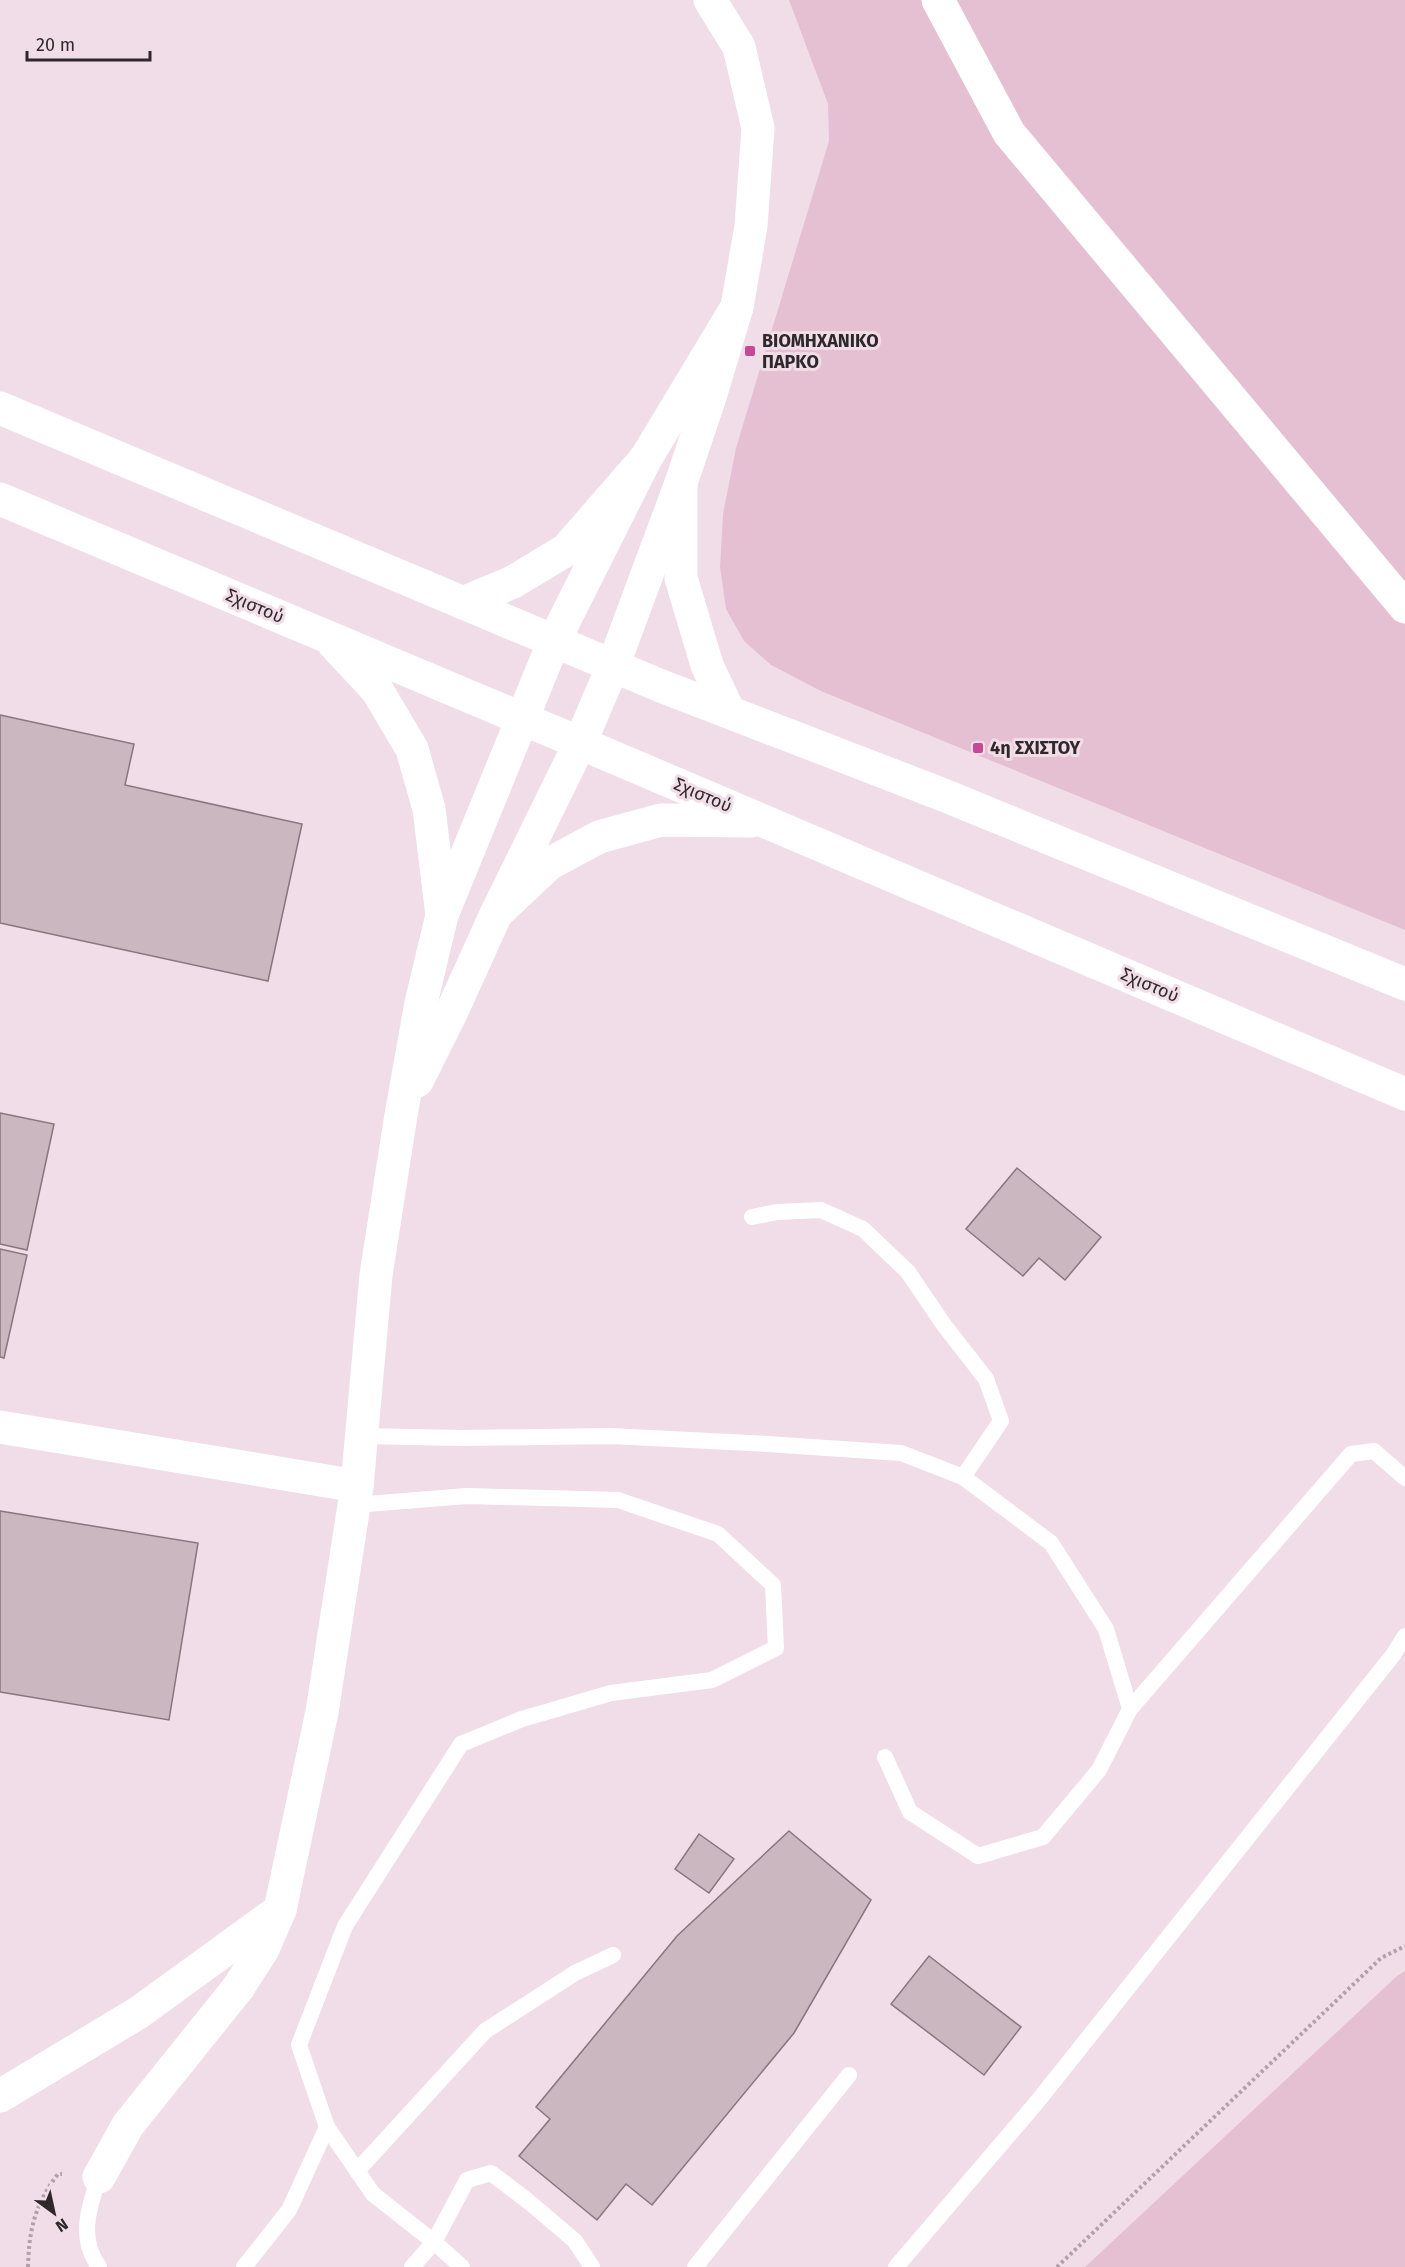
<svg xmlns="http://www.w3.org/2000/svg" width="1405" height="2267" font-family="'Fira Sans',sans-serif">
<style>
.green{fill:#e5c0d3}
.building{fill:#cab7c0;stroke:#88767f;stroke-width:1.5}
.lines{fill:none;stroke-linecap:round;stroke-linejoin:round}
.path{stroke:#b0a0a8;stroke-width:4;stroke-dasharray:3 3;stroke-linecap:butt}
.service{stroke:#fff;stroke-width:16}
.minor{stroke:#fff;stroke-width:33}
.primary{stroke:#fff;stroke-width:33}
.poi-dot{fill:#c64998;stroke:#f1dde7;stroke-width:2}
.labels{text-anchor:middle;stroke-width:6;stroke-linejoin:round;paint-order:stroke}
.poi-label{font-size:18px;font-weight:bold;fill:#2f282b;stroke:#f1dde7;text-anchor:start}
.street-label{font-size:18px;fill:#2f282b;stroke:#f1dde7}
</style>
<rect width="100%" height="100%" fill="#f1dde7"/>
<g class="green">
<polygon points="789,0 1405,0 1405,930 821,691 771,665 744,641 726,609 720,567 723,514 736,448 829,141 828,104"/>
<polygon points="1405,1971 1405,2267 1085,2267 1397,1976"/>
</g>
<g class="building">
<polygon points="0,715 134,744 125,785 302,824 268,981 0,923"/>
<polygon points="0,1113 54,1124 27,1250 0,1244"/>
<polygon points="1017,1168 1101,1237 1065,1280 1039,1258 1023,1276 966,1229"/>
<polygon points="0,1249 27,1255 4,1358 0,1357"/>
<polygon points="0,1511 198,1543 169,1720 0,1692"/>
<polygon points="789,1831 871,1900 794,2033 652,2205 626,2184 597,2220 519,2156 550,2119 536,2107 677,1936"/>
<polygon points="699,1834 734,1859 709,1893 675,1869"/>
<polygon points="929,1956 1021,2027 984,2075 891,2004"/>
</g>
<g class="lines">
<g class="path">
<path d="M 28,2267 C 29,2229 35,2204 58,2174 L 62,2174"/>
<polyline points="1057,2267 1381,1958 1405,1946"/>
</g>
<g class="service">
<polyline points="752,1217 777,1212 821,1210 863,1229 908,1272 944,1325 986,1379 1001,1421 963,1477"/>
<polyline points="362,1436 462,1438 611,1436 768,1444 901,1453 963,1477 1051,1543 1106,1629 1130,1709 1099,1770 1043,1837 978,1856 910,1812 885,1757"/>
<polyline points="354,1505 467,1496 618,1500 718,1534 773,1585 776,1648 712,1680 611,1693 522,1719 461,1744 345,1926 299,2045 327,2127 373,2194 434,2242 462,2267"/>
<polyline points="1130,1709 1351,1454 1374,1451 1405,1478"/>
<polyline points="357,2171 485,2031 575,1973 613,1955"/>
<path d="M 99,2177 C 89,2207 78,2238 99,2267"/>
<polyline points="244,2267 289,2210 327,2127"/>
<polyline points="412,2267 434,2242 467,2180 491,2173 528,2201 575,2241 592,2267"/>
<polyline points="695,2267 849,2075"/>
<polyline points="896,2267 1037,2102 1393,1655 1405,1636"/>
</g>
<g class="minor">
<polyline points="938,0 1009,133 1405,607"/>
<polyline points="417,1081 453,1009 496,914 580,743 613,666 681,483 710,397 737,307 751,226 758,128 739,47 710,0"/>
<polyline points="0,1427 357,1486"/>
<polyline points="0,2096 138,2013 280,1910"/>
<polyline points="99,2177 128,2125 238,1988 263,1949 280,1910 322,1712 357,1486 376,1275 401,1115 421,1003 442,915 554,641 646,458 737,307"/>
</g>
<g class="primary">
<polyline points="0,408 661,686 941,794 1405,984"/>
<polyline points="681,483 681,578 707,665 729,712"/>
<polyline points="0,499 580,743 1405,1094"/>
<polyline points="463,603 513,582 566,550 646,458"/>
<polyline points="334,644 377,690 412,749 429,809 442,915"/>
<polyline points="496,914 549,864 599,837 661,820 751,821"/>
</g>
</g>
<g class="poi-dot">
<rect x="744" y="345" width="12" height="12" rx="3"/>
<rect x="972" y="742" width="12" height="12" rx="3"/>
</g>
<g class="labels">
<g class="poi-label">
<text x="762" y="347">ΒΙΟΜΗΧΑΝΙΚΟ<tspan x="762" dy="21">ΠΑΡΚΟ</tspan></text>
<text x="990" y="754">4η ΣΧΙΣΤΟΥ</text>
</g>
<g class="street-label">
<text transform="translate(255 606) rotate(23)" y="6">Σχιστού</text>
<text transform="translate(703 795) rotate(23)" y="6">Σχιστού</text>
<text transform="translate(1150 985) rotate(23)" y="6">Σχιστού</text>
</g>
</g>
<g transform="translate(54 2213) rotate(147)" stroke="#f1dde7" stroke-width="4.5" paint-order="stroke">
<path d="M0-4.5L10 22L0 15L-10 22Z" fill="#2f282b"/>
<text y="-9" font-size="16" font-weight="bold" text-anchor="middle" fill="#2f282b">N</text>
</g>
<path d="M27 51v9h123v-9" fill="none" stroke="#2f282b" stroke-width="3"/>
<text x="36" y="51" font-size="18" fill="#2f282b" stroke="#f1dde7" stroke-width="4.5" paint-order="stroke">20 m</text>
</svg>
